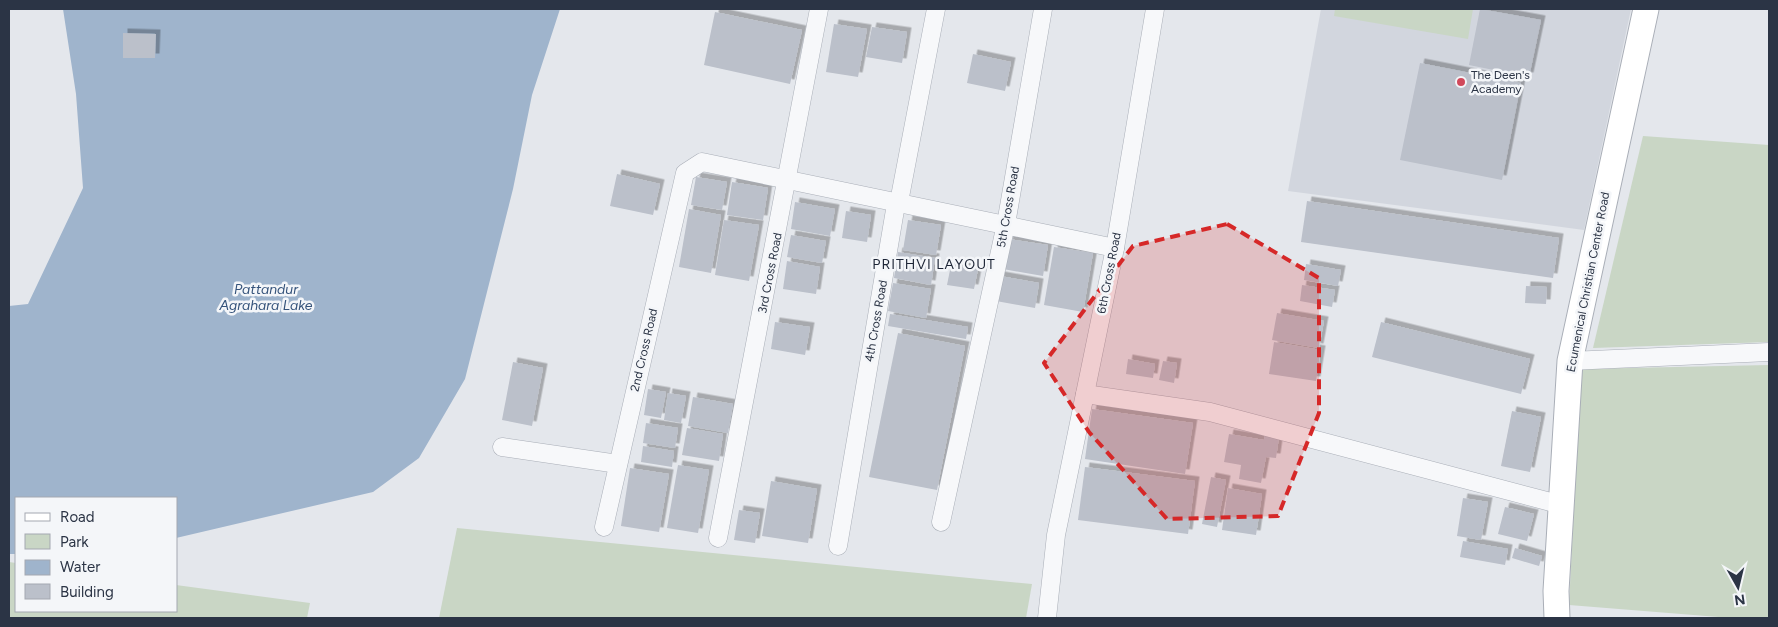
<svg xmlns="http://www.w3.org/2000/svg" width="1778" height="627" font-family="Figtree,sans-serif">
<style>
.built{fill:#d2d6de}
.green{fill:#c9d6c5}
.water{fill:#9fb4cc}
.building{fill:#bbc0ca;filter:url(#shadow)}
.lines{fill:none;stroke-linecap:round;stroke-linejoin:round}
.street-casing{stroke:#a9aeb7;stroke-width:19}
.secondary-casing{stroke:#a9aeb7;stroke-width:27}
.street{stroke:#f7f8fa;stroke-width:18}
.secondary{stroke:#fff;stroke-width:25}
.marked{fill:#d62828;fill-opacity:0.2;stroke:#d62828;stroke-width:4;stroke-dasharray:10 6;stroke-linejoin:round}
.poi-dot{fill:#d1495b;stroke:#f4f6f9;stroke-width:2}
.labels{text-anchor:middle;stroke-width:5;stroke-linejoin:round;paint-order:stroke}
.poi-label{font-size:12px;fill:#2b3445;stroke:#f4f6f9;text-anchor:start}
.street-label{font-size:12px;fill:#2b3445;stroke:#f4f6f9}
.neighbourhood-label{font-size:14px;letter-spacing:1px;fill:#1d2536;stroke:#f4f6f9}
.water-label{font-size:14px;font-style:italic;fill:#34527a;stroke:#f4f6f9}
</style>
<defs>
<filter id="shadow"><feDropShadow dx="4.5" dy="-4.5" stdDeviation="0" flood-color="#0004"/></filter>
</defs>
<rect width="100%" height="100%" fill="#e4e7ec"/>
<polygon class="built" points="1321,9 1631,9 1584,230 1288,191"/>
<g class="green">
<polygon points="1335,9 1473,9 1468,39 1334,16"/>
<polygon points="1643,136 1769,145 1769,342 1593,348"/>
<polygon points="1769,365 1769,618 1731,618 1569,605 1581,369"/>
<polygon points="457,528 1032,584 1026,618 439,618"/>
<polygon points="9,562 16,563 16,611 176,611 176,585 310,603 307,618 9,618"/>
</g>
<polygon class="water" points="63,9 560,9 532,95 513,189 465,379 419,458 373,492 176,538 176,498 16,498 16,554 9,554 9,306 28,304 83,188 76,94"/>
<g class="building">
<polygon points="1480,9 1541,20 1529,77 1469,65"/>
<polygon points="715,12 802,30 790,84 704,65"/>
<polygon points="834,24 867,29 858,77 826,72"/>
<polygon points="872,27 907,32 902,63 866,57"/>
<polygon points="123,33 156,34 155,58 123,58"/>
<polygon points="973,54 1011,62 1005,91 967,83"/>
<polygon points="1420,63 1521,83 1502,180 1400,160"/>
<polygon points="617,174 660,184 653,215 610,206"/>
<polygon points="696,177 727,182 722,210 691,205"/>
<polygon points="732,182 768,188 763,220 727,215"/>
<polygon points="1307,201 1559,238 1553,278 1301,242"/>
<polygon points="795,202 835,209 830,236 791,229"/>
<polygon points="689,209 721,215 711,273 679,267"/>
<polygon points="846,211 871,215 867,242 842,238"/>
<polygon points="724,220 759,225 749,281 715,275"/>
<polygon points="908,220 941,225 936,255 903,250"/>
<polygon points="791,235 826,241 822,263 787,257"/>
<polygon points="1009,239 1048,245 1043,276 1003,269"/>
<polygon points="1054,247 1093,253 1083,312 1044,305"/>
<polygon points="898,252 935,258 931,285 894,278"/>
<polygon points="787,261 820,267 816,294 783,289"/>
<polygon points="1306,264 1341,270 1338,286 1304,280"/>
<polygon points="951,265 978,269 974,289 947,285"/>
<polygon points="1000,276 1039,283 1035,308 996,301"/>
<polygon points="893,283 931,289 926,318 888,311"/>
<polygon points="1302,285 1335,290 1332,307 1300,301"/>
<polygon points="1526,286 1547,287 1546,304 1525,303"/>
<polygon points="1277,313 1324,321 1319,348 1272,340"/>
<polygon points="890,314 968,327 966,339 888,326"/>
<polygon points="775,322 810,327 805,355 771,349"/>
<polygon points="1381,322 1530,359 1521,394 1372,357"/>
<polygon points="898,333 965,346 937,490 869,477"/>
<polygon points="1274,342 1321,350 1316,381 1269,374"/>
<polygon points="1128,359 1155,364 1153,378 1126,374"/>
<polygon points="1163,361 1177,363 1174,383 1159,380"/>
<polygon points="513,362 543,368 532,426 502,420"/>
<polygon points="648,389 666,392 661,418 644,415"/>
<polygon points="668,393 686,396 681,423 664,420"/>
<polygon points="693,397 733,404 728,433 688,426"/>
<polygon points="1092,409 1193,423 1185,474 1085,459"/>
<polygon points="1512,411 1541,417 1530,472 1501,466"/>
<polygon points="646,423 678,428 675,448 643,443"/>
<polygon points="687,428 723,434 719,461 682,455"/>
<polygon points="1229,434 1264,440 1265,434 1279,437 1276,458 1266,457 1261,483 1239,479 1241,465 1224,462"/>
<polygon points="643,446 674,451 672,467 641,462"/>
<polygon points="678,465 709,470 698,533 667,528"/>
<polygon points="1085,467 1195,481 1188,534 1078,520"/>
<polygon points="630,468 669,474 659,532 621,526"/>
<polygon points="1211,477 1226,480 1217,527 1202,524"/>
<polygon points="771,481 817,489 808,543 762,536"/>
<polygon points="1228,488 1262,494 1256,535 1222,530"/>
<polygon points="1463,498 1488,502 1481,540 1457,536"/>
<polygon points="1505,507 1534,514 1527,541 1498,534"/>
<polygon points="739,510 760,513 755,543 734,540"/>
<polygon points="1463,541 1508,549 1505,565 1460,557"/>
<polygon points="1515,548 1542,556 1539,566 1512,558"/>
</g>
<g class="lines">
<g class="street-casing">
<g id="street">
<polyline points="1570,361 1769,352"/>
<polyline points="1085,394 1210,412 1562,505"/>
<polyline points="502,447 618,464"/>
<polyline points="941,522 1006,224 1043,9"/>
<polyline points="604,527 685,173 702,162 1115,248"/>
<polyline points="718,538 819,9"/>
<polyline points="838,546 895,210 899,202 936,9"/>
<polyline points="1047,618 1056,535 1115,248 1155,9"/>
</g>
</g>
<g class="secondary-casing">
<polyline id="secondary" points="1557,618 1556,591 1570,361 1646,9"/>
</g>
<use href="#street" class="street"/>
<use href="#secondary" class="secondary"/>
</g>
<path class="marked" d="M 1227,224 L 1319,278 L 1319,413 L 1278,516 L 1167,519 L 1089,432 L 1044,363 L 1133,246 Z"/>
<circle class="poi-dot" cx="1461" cy="82" r="5"/>
<g class="labels">
<g class="poi-label">
<text x="1471" y="79">The Deen's<tspan x="1471" dy="14">Academy</tspan></text>
</g>
<g class="street-label">
<text transform="translate(1008 207) rotate(-80)" y="4">5th Cross Road</text>
<text transform="translate(770 273) rotate(-79)" y="4">3rd Cross Road</text>
<text transform="translate(1109 273) rotate(-79)" y="4">6th Cross Road</text>
<text transform="translate(1588 282) rotate(-79)" y="4">Ecumenical Christian Center Road</text>
<text transform="translate(876 321) rotate(-80)" y="4">4th Cross Road</text>
<text transform="translate(644 350) rotate(-77)" y="4">2nd Cross Road</text>
</g>
<g class="neighbourhood-label">
<text x="934" y="269">PRITHVI LAYOUT</text>
</g>
<g class="water-label">
<text x="266" y="294">Pattandur<tspan x="266" dy="16">Agrahara Lake</tspan></text>
</g>
</g>
<rect width="1778" height="627" fill="none" stroke="#2b3445" stroke-width="20"/>
<rect x="15" y="497" width="162" height="115" fill="#f4f6f9" stroke="#a4a8b1"/>
<rect x="25" y="513" width="25" height="8" fill="#ffffff" stroke="#a4a8b1"/>
<text x="60" y="522" font-size="15" fill="#2b3445">Road</text>
<rect x="25" y="534" width="25" height="15" fill="#c9d6c5" stroke="#a4a8b1"/>
<text x="60" y="547" font-size="15" fill="#2b3445">Park</text>
<rect x="25" y="560" width="25" height="15" fill="#9fb4cc" stroke="#a4a8b1"/>
<text x="60" y="572" font-size="15" fill="#2b3445">Water</text>
<rect x="25" y="584" width="25" height="15" fill="#bbc0ca" stroke="#a4a8b1"/>
<text x="60" y="597" font-size="15" fill="#2b3445">Building</text>
<g transform="translate(1738 587) rotate(172)" stroke="#f4f6f9" stroke-width="4" paint-order="stroke">
<path d="M0-4L9 19L0 12L-9 19Z" fill="#2b3445"/>
<text y="-8" font-size="14" font-weight="bold" text-anchor="middle" fill="#2b3445">N</text>
</g>
</svg>
